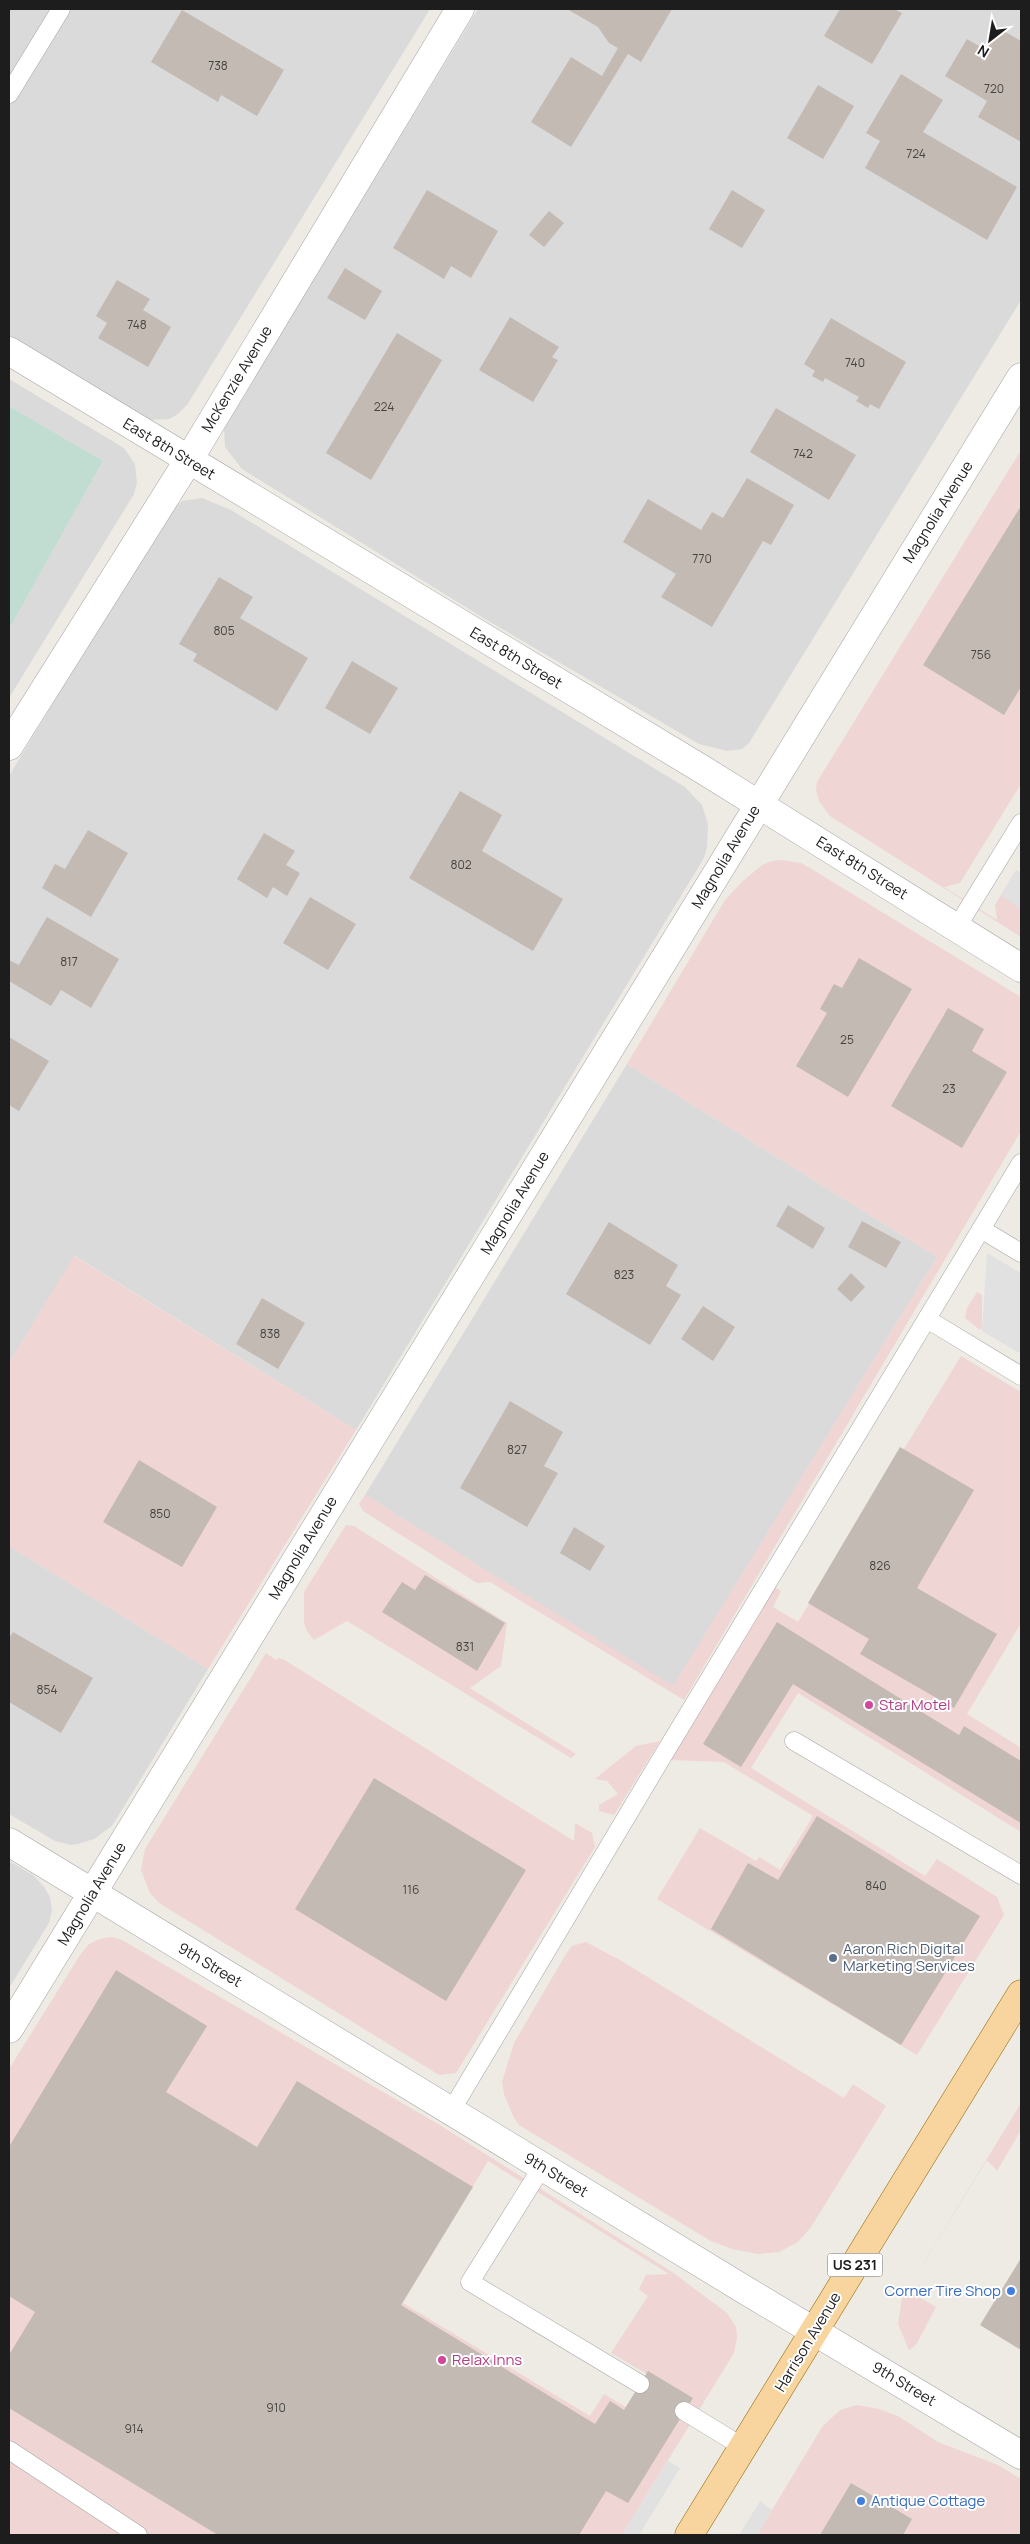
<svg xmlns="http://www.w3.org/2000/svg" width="1030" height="2544" font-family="Manrope,sans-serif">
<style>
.residential{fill:#dbdada}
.commercial{fill:#efd5d3;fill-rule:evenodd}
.wetland{fill:#c1dcd0}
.parking{fill:#e1e1e1}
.building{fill:#c3bab3}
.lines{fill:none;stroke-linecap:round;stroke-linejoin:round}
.lane-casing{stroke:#a4a4a4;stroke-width:19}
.street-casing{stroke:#a4a4a4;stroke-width:29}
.primary-casing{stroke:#926805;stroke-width:29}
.lane{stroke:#fff;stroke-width:18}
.street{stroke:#fff;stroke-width:28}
.primary{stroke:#f8d49e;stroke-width:28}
.hotel-dot{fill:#d1479c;stroke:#fff;stroke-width:2}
.service-dot{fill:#5c6f8a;stroke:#fff;stroke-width:2}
.shop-dot{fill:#3f7fe0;stroke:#fff;stroke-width:2}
.labels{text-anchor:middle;stroke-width:4;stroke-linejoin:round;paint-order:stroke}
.number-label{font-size:12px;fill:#464442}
.shield{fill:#fff;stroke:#616161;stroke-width:1}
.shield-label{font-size:14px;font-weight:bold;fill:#1d1d1d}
.street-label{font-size:15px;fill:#1d1d1d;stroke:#fff}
.hotel-label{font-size:15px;fill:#b23c85;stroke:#fff;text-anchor:start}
.service-label{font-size:15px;fill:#4e5e75;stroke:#fff;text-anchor:start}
.shop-label{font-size:15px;fill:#366cbe;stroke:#fff;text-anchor:end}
</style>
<rect width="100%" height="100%" fill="#eeebe4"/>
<g class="residential">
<polygon points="9,9 430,9 187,405 178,414 169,419 148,420 9,336"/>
<polygon points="478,9 1021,9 1021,300 749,743 742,749 727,751 699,744 485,619 242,469 225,447 224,428 232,413"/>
<polygon points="9,379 124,448 135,464 137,483 134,494 9,698 9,629 103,461 9,406"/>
<polygon points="202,498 231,510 685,787 702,805 708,824 707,847 704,858 356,1430 75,1256 9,1363 9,776 166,517 182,501"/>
<polygon points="627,1064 937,1257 673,1687 365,1495"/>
<polygon points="9,1546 208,1669 112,1826 94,1839 78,1844 71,1845 55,1841 9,1814"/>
<polygon points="9,1861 33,1875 44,1887 50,1897 52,1910 49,1923 9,1988"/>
</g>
<g class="commercial">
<polygon points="1021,450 1021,784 960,883 944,887 997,920 995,905 1016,870 1021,873 1021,937 830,816 819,801 816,790 817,782"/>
<polygon points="782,860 801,863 810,868 1021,997 1021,1131 684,1700 490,1582 477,1583 363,1511 359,1504 365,1495 673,1686 937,1257 627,1064 725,900 743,881 762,865 772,861"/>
<polygon points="74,1256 356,1430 208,1669 9,1546 9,1363"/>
<polygon points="977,1292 982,1295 982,1328 980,1330 965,1318 967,1308"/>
<polygon points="961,1356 1021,1392 1021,1623 967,1714 1021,1748 1021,1832 798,1693 751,1768 925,1876 937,1859 997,1897 1004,1915 917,2055 657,1899 700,1828 756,1861 759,1857 780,1870 813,1816 724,1762 670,1760 774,1587 781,1591 773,1607 798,1622"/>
<polygon points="346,1525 354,1526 507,1623 501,1666 470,1688 576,1754 571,1758 347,1621 314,1640 307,1631 304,1623 304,1592"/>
<polygon points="266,1653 276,1660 278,1658 283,1659 574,1841 575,1823 592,1833 595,1847 456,2073 439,2075 159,1903 150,1893 141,1870 145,1849"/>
<polygon points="660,1741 614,1815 599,1811 599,1805 618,1794 607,1781 595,1779 636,1746"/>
<path d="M 111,1937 L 122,1940 L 438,2124 L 672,2272 L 727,2313 L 736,2327 L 737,2338 L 734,2353 L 622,2535 L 9,2535 L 9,2069 L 80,1955 L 89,1944 L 100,1939 ZM 488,2161 L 669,2274 L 646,2275 L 639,2289 L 648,2296 L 611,2353 L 690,2399 L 669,2433 L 604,2394 L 590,2416 L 403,2303 Z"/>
<polygon points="586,1942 620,1960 844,2098 853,2084 886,2106 811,2227 798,2242 779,2252 758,2254 732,2249 709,2240 519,2125 513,2116 504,2094 502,2082 514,2043 566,1954 572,1946"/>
<polygon points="1021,2103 1021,2130 997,2171 987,2160 907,2290 936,2307 916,2345 909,2350 898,2324 902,2298"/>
<polygon points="857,2405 879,2409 898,2416 938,2442 998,2465 1021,2479 1021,2535 757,2535 822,2427 840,2410"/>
</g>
<polygon class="wetland" points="9,406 103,461 9,629"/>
<g class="parking">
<polygon points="1016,870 1021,873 1021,909 1001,896"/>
<polygon points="987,1253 1021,1273 1021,1354 982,1331"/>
<polygon points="668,2461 680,2468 639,2535 622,2535"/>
<polygon points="760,2501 772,2510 757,2535 739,2535"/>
</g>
<g class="building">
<polygon points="567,9 672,9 641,62 628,54 571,147 531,122 571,57 602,76 618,48 609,43 598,27"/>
<polygon points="840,9 894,9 902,13 872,64 824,36"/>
<polygon points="182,10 284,70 257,116 221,95 218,102 151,62"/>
<polygon points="997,27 1021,41 1021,142 978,117 987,101 945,76 967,39 984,49"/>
<polygon points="901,74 943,100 923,132 1017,187 987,240 865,168 880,141 866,133"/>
<polygon points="818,85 854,106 823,159 787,138"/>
<polygon points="427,190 498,231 471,278 451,266 444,279 393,248"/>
<polygon points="732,190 765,210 742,248 709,229"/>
<polygon points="549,211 564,223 544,247 529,235"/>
<polygon points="345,268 382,291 365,320 327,298"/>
<polygon points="117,280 150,299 143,310 171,327 148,367 98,338 107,323 96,316"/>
<polygon points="510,317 559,347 552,357 558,360 533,402 479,370"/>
<polygon points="831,318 906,362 879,409 870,404 868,408 856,401 859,397 825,378 823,382 812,376 815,371 804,364"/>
<polygon points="397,333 442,360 371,480 326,453"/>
<polygon points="776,408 856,455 829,500 750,452"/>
<polygon points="747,478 794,505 771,545 763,541 712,627 661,597 676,574 623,542 648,499 701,530 712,512 723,518"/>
<polygon points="1021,506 1021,687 1004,715 923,665"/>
<polygon points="219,577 253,597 240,618 308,658 277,711 193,661 197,654 179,644"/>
<polygon points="352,661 398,688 370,734 325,708"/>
<polygon points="460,791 502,815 482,851 563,899 533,951 409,878"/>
<polygon points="88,830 128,853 91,917 42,888 55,864 65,869"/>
<polygon points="264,833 295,851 286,865 300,873 287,896 273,887 267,898 237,879"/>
<polygon points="310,897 356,924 328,970 283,943"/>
<polygon points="47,917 119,959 91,1008 61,990 51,1006 9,981 9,960 19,965"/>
<polygon points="859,958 912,989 848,1097 796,1066 827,1013 820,1009 834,984 842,988"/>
<polygon points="948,1008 984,1029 972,1051 1007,1072 962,1148 891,1106"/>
<polygon points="9,1037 49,1061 19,1111 9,1105"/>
<polygon points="788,1205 825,1228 813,1249 776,1226"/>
<polygon points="862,1221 901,1242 886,1268 848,1247"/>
<polygon points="609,1222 678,1265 666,1286 681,1295 650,1345 566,1294"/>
<polygon points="851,1273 865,1287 851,1302 837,1289"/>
<polygon points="262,1298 305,1323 278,1369 236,1344"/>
<polygon points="703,1306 735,1327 713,1361 681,1339"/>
<polygon points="510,1401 563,1432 544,1466 558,1473 527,1527 460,1488"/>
<polygon points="900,1447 974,1490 917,1588 997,1634 954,1708 860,1654 869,1639 808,1603"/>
<polygon points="139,1460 217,1507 182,1567 103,1522"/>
<polygon points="574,1527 605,1546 590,1571 560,1553"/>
<polygon points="425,1575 505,1623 477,1671 382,1612 402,1582 415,1590"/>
<polygon points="777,1622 959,1735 964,1726 1021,1761 1021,1823 793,1684 741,1767 703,1744"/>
<polygon points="13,1632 93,1678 61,1733 9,1702 9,1638"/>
<polygon points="374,1778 526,1870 446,2001 295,1909"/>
<polygon points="817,1816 980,1916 901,2045 711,1929 748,1863 778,1880"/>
<polygon points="116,1970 207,2026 166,2092 257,2147 297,2081 473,2187 401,2305 595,2424 610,2401 624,2410 648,2371 693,2398 628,2503 606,2491 579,2535 218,2535 9,2408 9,2355 35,2312 9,2296 9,2147"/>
<polygon points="1021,2258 1021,2350 980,2325"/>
<polygon points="851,2483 912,2519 903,2535 820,2535"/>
</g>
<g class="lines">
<g class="lane-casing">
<g id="lane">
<polyline points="9,94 61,9"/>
<polyline points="957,927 1021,823"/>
<polyline points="981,1229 1021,1253"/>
<polyline points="927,1319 1021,1376"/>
<polyline points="794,1741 1021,1875"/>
<polyline points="451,2111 661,1759 1021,1163"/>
<polyline points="542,2167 470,2282 640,2384"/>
<polyline points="684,2411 743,2447"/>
<polyline points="9,2450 138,2535"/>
</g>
</g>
<g class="street-casing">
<g id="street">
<polyline points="9,351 705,771 1021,968"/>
<polyline points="9,746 188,461 460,9"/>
<polyline points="9,1842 745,2290 1021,2455"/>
<polyline points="9,2029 1021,377"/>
</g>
</g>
<g class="primary-casing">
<polyline id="primary" points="689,2535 1021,1994"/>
</g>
<use href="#lane" class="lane"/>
<use href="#street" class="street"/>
<use href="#primary" class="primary"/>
</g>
<g class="hotel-dot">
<circle cx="869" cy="1705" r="5"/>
<circle cx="442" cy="2360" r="5"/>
</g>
<circle class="service-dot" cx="833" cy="1958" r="5"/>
<g class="shop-dot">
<circle cx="1011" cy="2291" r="5"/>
<circle cx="861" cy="2501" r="5"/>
</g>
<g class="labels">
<g class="number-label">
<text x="218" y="70">738</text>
<text x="994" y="93">720</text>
<text x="916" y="158">724</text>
<text x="137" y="329">748</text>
<text x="855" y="367">740</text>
<text x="384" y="411">224</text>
<text x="803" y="458">742</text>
<text x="702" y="563">770</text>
<text x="224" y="635">805</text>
<text x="981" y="659">756</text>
<text x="461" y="869">802</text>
<text x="69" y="966">817</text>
<text x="847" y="1044">25</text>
<text x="949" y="1093">23</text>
<text x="624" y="1279">823</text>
<text x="270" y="1338">838</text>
<text x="517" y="1454">827</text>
<text x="160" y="1518">850</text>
<text x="880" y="1570">826</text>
<text x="465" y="1651">831</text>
<text x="47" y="1694">854</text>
<text x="876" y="1890">840</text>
<text x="411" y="1894">116</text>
<text x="276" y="2412">910</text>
<text x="134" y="2433">914</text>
</g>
<rect class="shield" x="827.5" y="2253.5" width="55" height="23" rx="4"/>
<g class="shield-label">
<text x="855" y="2270">US 231</text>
</g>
<g class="street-label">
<text transform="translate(237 379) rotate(-59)" y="5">McKenzie Avenue</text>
<text transform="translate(169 449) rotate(31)" y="5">East 8th Street</text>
<text transform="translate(938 512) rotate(-58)" y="5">Magnolia Avenue</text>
<text transform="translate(516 658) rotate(31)" y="5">East 8th Street</text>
<text transform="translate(726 857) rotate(-59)" y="5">Magnolia Avenue</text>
<text transform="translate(862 868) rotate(32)" y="5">East 8th Street</text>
<text transform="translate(515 1203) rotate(-59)" y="5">Magnolia Avenue</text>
<text transform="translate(303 1548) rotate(-59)" y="5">Magnolia Avenue</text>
<text transform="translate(92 1894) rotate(-59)" y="5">Magnolia Avenue</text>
<text transform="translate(210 1965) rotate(31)" y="5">9th Street</text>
<text transform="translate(556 2175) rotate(31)" y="5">9th Street</text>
<text transform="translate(808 2342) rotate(-59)" y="5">Harrison Avenue</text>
<text transform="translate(904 2384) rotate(31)" y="5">9th Street</text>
</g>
<g class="hotel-label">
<text x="879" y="1710">Star Motel</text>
<text x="452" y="2365">Relax Inns</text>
</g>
<g class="service-label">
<text x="843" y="1954">Aaron Rich Digital<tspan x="843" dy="17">Marketing Services</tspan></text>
</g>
<g class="shop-label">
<text x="1001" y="2296">Corner Tire Shop</text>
<text x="871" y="2506" text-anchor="start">Antique Cottage</text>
</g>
</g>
<rect width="1030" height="2544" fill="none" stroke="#1d1d1d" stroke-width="20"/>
<g transform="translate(990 40) rotate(211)" stroke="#ffffff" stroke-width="4" paint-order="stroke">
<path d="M0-4L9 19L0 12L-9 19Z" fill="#1d1d1d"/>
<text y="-8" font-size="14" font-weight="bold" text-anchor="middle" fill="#1d1d1d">N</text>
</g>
</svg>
